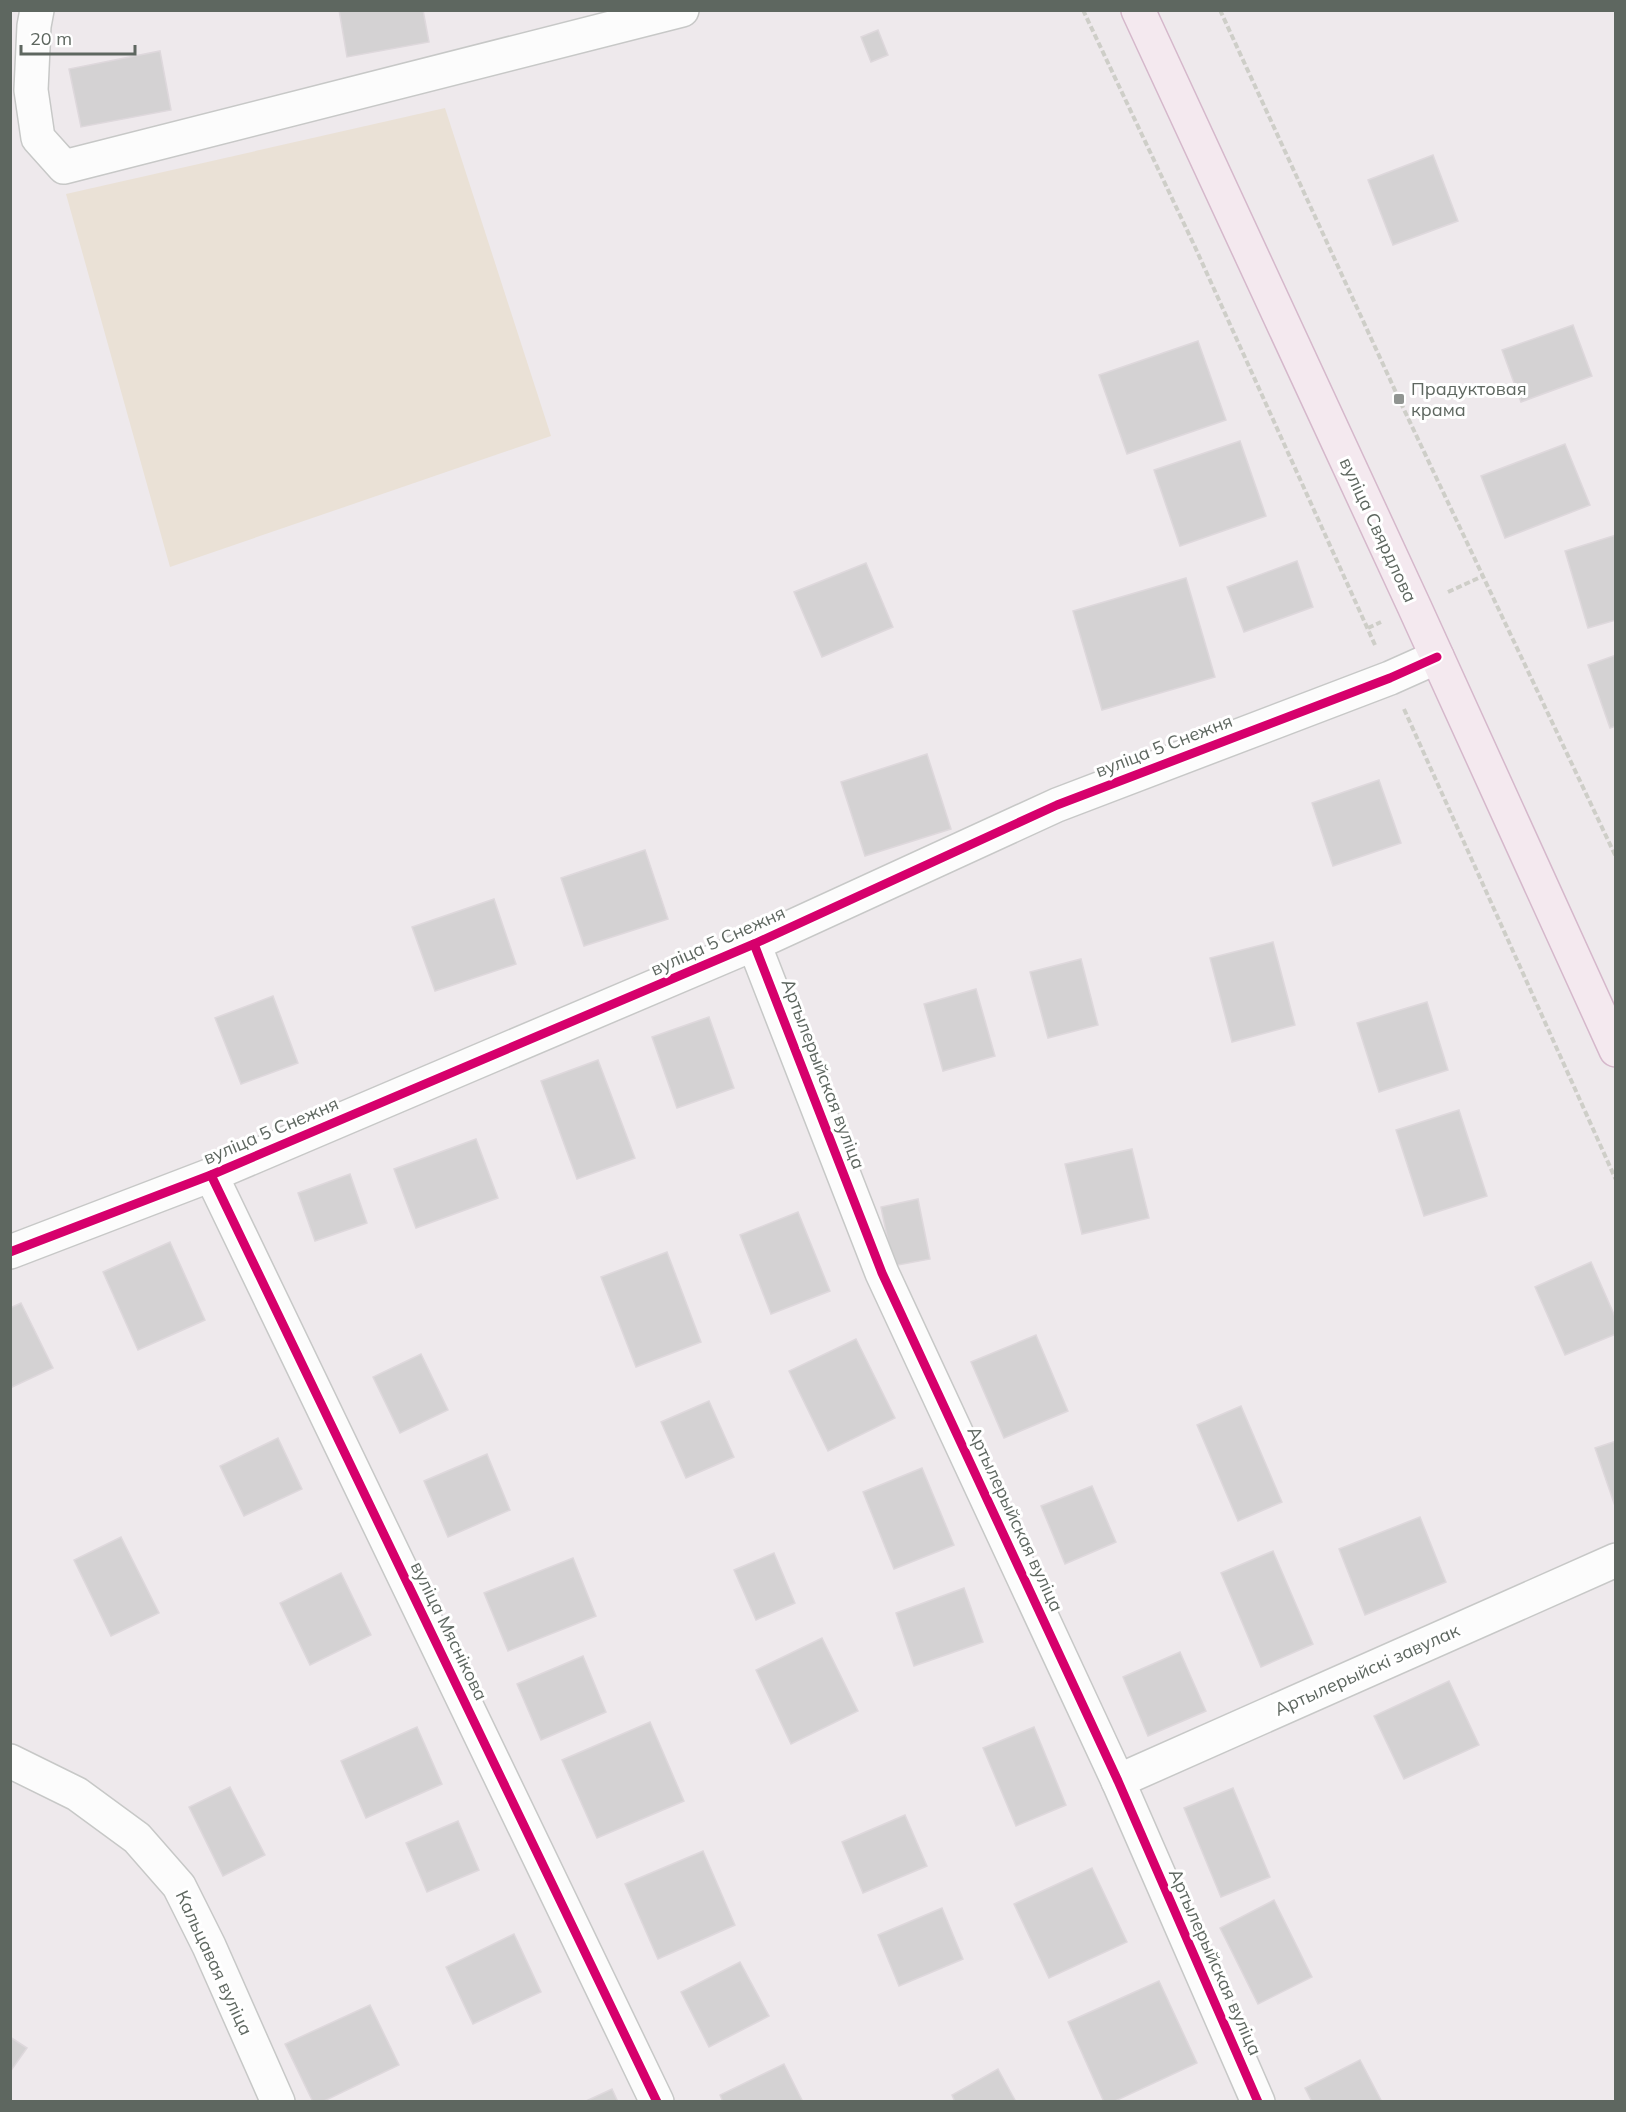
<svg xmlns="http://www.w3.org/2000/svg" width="1626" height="2112" font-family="Mulish,sans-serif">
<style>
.green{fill:#eae1d6}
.building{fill:#d4d2d3;stroke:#ded8dc;stroke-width:1.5}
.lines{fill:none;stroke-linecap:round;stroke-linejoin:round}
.minor-casing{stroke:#c7c8c7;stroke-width:36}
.major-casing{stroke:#d5b8cb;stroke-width:36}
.path{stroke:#cecec8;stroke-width:4;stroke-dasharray:6 3;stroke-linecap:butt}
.minor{stroke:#fcfcfc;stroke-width:33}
.major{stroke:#f4e9ef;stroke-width:33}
.cycleway-casing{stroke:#fff;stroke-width:13}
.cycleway{stroke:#d6006c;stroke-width:9}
.poi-dot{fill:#909491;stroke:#fff;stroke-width:2}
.labels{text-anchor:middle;stroke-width:6;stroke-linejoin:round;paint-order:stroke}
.poi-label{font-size:18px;fill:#5e6760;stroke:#fff;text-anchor:start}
.street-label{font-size:18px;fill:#5e6760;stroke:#fff}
</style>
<rect width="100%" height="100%" fill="#eee9ec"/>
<polygon class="green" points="445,108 551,436 170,567 66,194"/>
<g class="building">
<polygon points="339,10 423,10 429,42 347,57"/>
<polygon points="878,30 888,55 871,62 861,37"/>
<polygon points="160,51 171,110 81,127 69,69"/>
<polygon points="1433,155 1458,221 1393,245 1368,180"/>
<polygon points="1573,325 1592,376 1521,402 1502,350"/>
<polygon points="1198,341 1226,420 1127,454 1099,375"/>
<polygon points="1240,441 1266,516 1180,546 1154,470"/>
<polygon points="1565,444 1590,505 1505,538 1481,476"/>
<polygon points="1616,535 1616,620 1588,628 1565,551"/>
<polygon points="1297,561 1313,607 1244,632 1227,587"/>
<polygon points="866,563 893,627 822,657 794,592"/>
<polygon points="1186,578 1215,677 1102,710 1073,611"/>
<polygon points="1616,655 1616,726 1610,728 1588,665"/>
<polygon points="927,754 951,829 865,856 841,782"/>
<polygon points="1379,780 1401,843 1333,866 1312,803"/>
<polygon points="645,850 668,919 584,946 561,878"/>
<polygon points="494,899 516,964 435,991 412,927"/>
<polygon points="1273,942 1295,1025 1232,1042 1210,958"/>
<polygon points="1081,959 1098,1025 1048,1038 1030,972"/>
<polygon points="976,989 995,1056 943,1071 924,1004"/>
<polygon points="273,996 298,1063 241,1084 215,1018"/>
<polygon points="1427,1002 1448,1070 1379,1092 1357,1023"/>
<polygon points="709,1017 734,1088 677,1108 652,1037"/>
<polygon points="598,1060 635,1158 577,1179 541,1081"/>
<polygon points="1459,1110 1487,1196 1424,1216 1396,1130"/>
<polygon points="476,1139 498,1198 416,1228 394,1169"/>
<polygon points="1132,1149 1149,1218 1082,1234 1065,1164"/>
<polygon points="350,1174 367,1223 315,1241 298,1193"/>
<polygon points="918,1199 930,1259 893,1266 881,1207"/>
<polygon points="798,1212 830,1291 771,1314 740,1235"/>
<polygon points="170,1242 205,1320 138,1350 103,1272"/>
<polygon points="667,1252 701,1342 636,1367 601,1277"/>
<polygon points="1591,1262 1616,1319 1616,1334 1565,1355 1535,1287"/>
<polygon points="21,1303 53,1368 10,1388 10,1308"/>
<polygon points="1036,1335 1068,1411 1004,1438 971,1362"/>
<polygon points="856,1339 895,1418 828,1451 789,1371"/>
<polygon points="421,1354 448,1410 400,1433 373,1377"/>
<polygon points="709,1401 734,1457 686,1478 661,1422"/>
<polygon points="1241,1406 1282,1502 1238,1521 1197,1425"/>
<polygon points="278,1438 302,1489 244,1516 220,1466"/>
<polygon points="1616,1441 1616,1506 1615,1506 1595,1448"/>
<polygon points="487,1454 510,1510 448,1537 424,1481"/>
<polygon points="922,1468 954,1545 894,1569 863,1492"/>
<polygon points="1092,1486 1116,1542 1065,1564 1041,1506"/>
<polygon points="1420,1517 1446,1582 1365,1615 1339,1549"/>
<polygon points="121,1537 159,1613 111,1636 74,1560"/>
<polygon points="1273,1551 1313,1644 1261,1667 1221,1573"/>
<polygon points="774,1553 795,1603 756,1620 734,1570"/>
<polygon points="573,1558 596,1616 508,1651 484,1593"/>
<polygon points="341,1573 371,1635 310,1665 280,1603"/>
<polygon points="964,1588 983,1642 914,1666 896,1613"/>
<polygon points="822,1638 858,1711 791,1744 756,1670"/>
<polygon points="1180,1652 1206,1711 1148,1736 1123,1677"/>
<polygon points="583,1656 606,1712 541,1740 517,1684"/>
<polygon points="1449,1681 1479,1745 1404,1779 1374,1716"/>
<polygon points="650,1722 684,1801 597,1838 562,1760"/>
<polygon points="417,1727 442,1784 366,1818 341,1761"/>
<polygon points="1034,1727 1066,1805 1016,1826 983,1748"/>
<polygon points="230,1787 265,1855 223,1876 189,1807"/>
<polygon points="1233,1788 1270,1877 1221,1897 1184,1808"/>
<polygon points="905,1815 927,1866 863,1893 842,1842"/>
<polygon points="458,1821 479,1870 427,1892 406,1843"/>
<polygon points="703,1851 735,1925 658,1959 625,1884"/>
<polygon points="1092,1868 1127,1942 1049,1978 1014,1904"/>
<polygon points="1274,1900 1312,1977 1258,2004 1220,1928"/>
<polygon points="942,1908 963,1959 899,1986 878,1935"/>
<polygon points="514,1934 541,1992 473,2024 446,1967"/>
<polygon points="740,1962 769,2016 709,2047 681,1992"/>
<polygon points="1159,1981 1197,2063 1113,2102 1104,2102 1068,2022"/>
<polygon points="370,2005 399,2065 322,2102 313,2102 285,2044"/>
<polygon points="10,2037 27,2048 10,2072"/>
<polygon points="1360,2060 1382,2102 1312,2102 1305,2088"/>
<polygon points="784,2064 803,2102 723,2102 720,2095"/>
<polygon points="998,2069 1016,2102 955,2102 952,2095"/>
<polygon points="612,2089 618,2102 584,2102"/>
</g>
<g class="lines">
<g class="minor-casing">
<g id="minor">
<polyline points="37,10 34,26 31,90 38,138 64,167 682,10"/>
<polyline points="754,944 882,1273 1118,1781 1258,2102"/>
<polyline points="211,1175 657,2102"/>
<polyline points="10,1252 211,1175 754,944 1057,805 1390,678 1437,657"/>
<polyline points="10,1761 77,1794 137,1838 179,1886 209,1946 278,2102"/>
<polyline points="1118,1781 1616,1560"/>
</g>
</g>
<g class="major-casing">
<polyline id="major" points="1138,10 1414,606 1616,1050"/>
</g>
<g class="path">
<polyline points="1083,10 1195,247 1375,645"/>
<polyline points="1220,10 1399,399 1616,857"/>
<polyline points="1448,592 1483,576"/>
<polyline points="1368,628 1381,622"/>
<polyline points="1404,709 1616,1180"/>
</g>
<use href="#minor" class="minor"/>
<use href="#major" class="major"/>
<g class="cycleway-casing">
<g id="cycleway">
<polyline points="754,944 882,1273 1118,1781 1258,2102"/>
<polyline points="211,1175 657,2102"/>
<polyline points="10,1252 211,1175 754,944 1057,805 1390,678 1437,657"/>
</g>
</g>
<use href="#cycleway" class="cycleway"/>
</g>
<rect class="poi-dot" x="1393" y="393" width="12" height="12" rx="3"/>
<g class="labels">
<g class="poi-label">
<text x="1411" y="395">Прадуктовая<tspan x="1411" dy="21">крама</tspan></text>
</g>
<g class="street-label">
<text transform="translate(1378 530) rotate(65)" y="6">вуліца Свярдлова</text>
<text transform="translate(1164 746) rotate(-21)" y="6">вуліца 5 Снежня</text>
<text transform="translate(718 941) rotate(-24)" y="6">вуліца 5 Снежня</text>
<text transform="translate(823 1074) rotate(69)" y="6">Артылерыйская вуліца</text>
<text transform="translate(271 1131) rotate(-23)" y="6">вуліца 5 Снежня</text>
<text transform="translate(1015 1519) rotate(65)" y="6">Артылерыйская вуліца</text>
<text transform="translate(449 1631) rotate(64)" y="6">вуліца Мяснікова</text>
<text transform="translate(1367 1670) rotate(-24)" y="6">Артылерыйскі завулак</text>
<text transform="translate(1215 1962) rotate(66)" y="6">Артылерыйская вуліца</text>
<text transform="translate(214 1963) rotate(65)" y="6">Кальцавая вуліца</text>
</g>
</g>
<rect width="1626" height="2112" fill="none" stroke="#5e6760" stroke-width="24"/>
<path d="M21 45v9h114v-9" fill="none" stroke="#5e6760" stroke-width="3"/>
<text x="30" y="45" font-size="18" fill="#5e6760" stroke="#ffffff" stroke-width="4.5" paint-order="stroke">20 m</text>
</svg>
